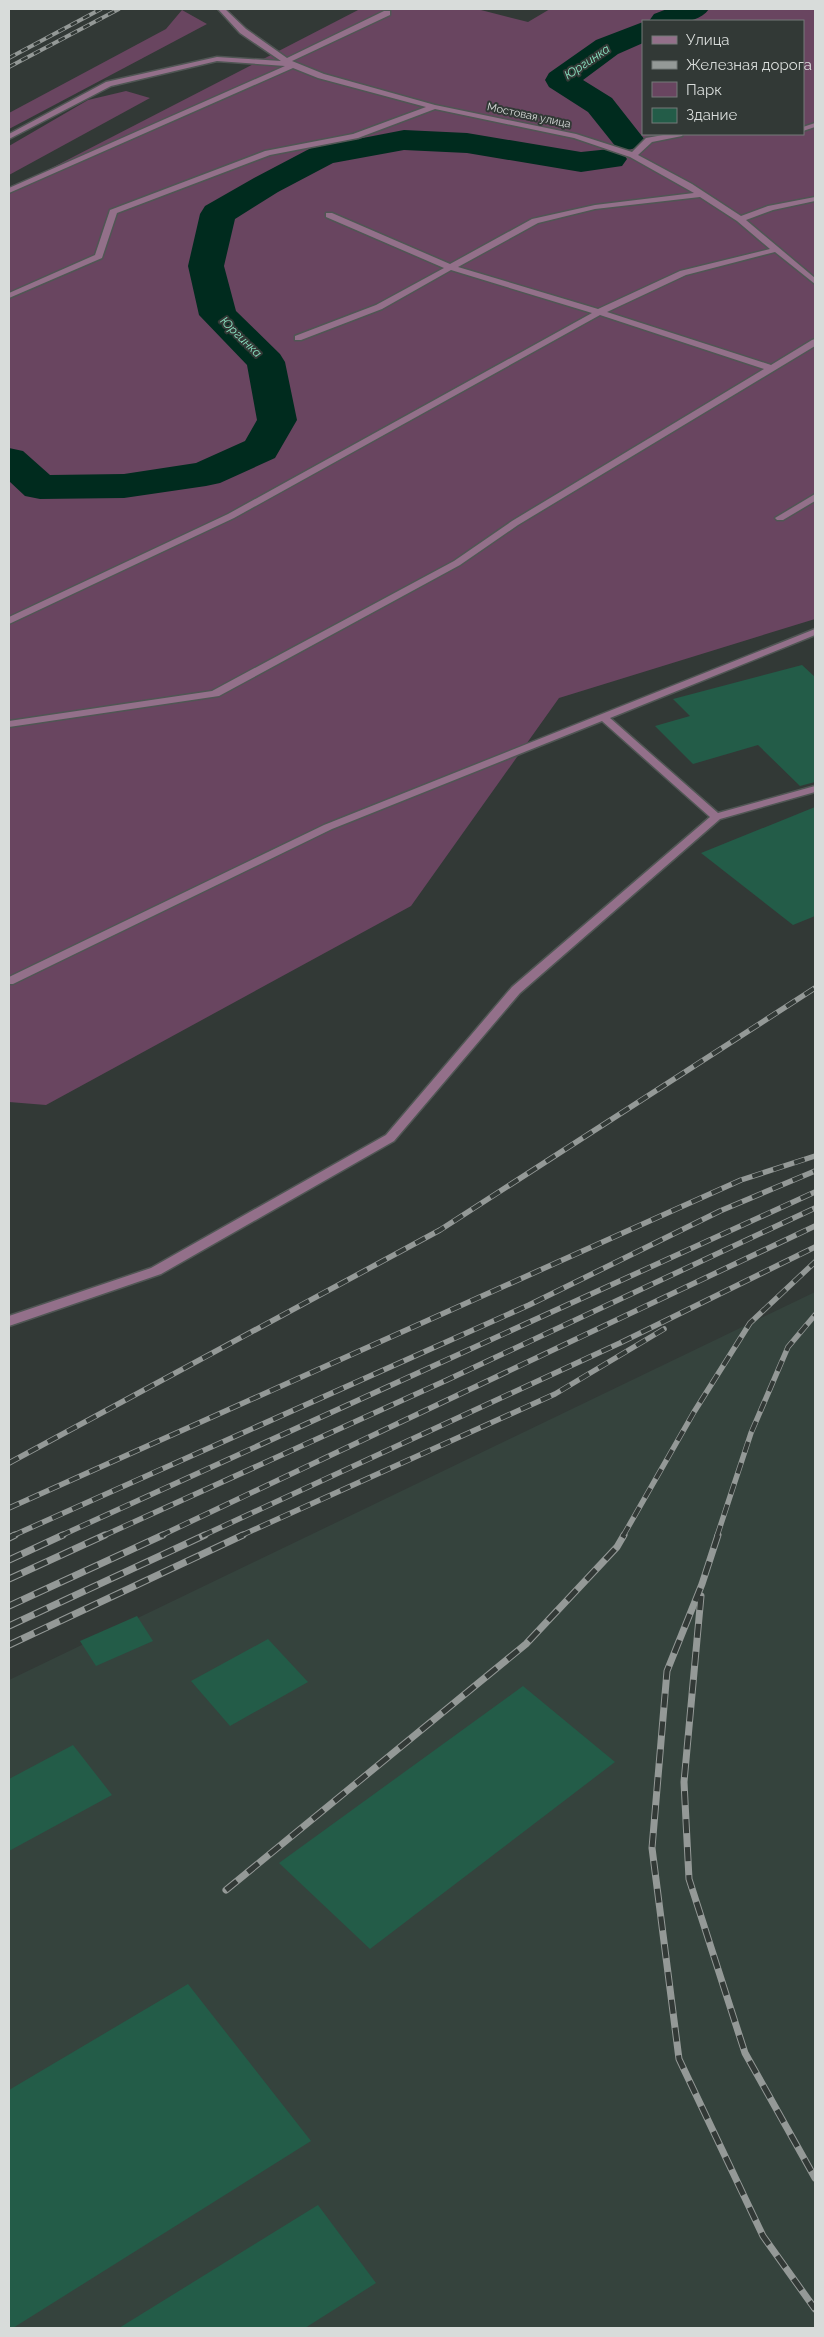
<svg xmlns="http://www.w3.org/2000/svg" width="824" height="2337" font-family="Raleway,sans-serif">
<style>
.built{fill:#35433d}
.green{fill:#694560;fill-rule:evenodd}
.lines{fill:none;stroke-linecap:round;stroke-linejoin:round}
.river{fill:#002b1e;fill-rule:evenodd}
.building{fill:#235c48}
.minor-casing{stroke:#505654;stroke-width:3}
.minor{fill:#93708a;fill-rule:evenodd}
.rail-far2-casing{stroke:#949997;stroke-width:4}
.rail-far1-casing{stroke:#949997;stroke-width:5.5}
.rail-casing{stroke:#949997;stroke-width:7}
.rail-far2{stroke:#323936;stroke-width:2.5;stroke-dasharray:7;stroke-linecap:butt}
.rail-far1{stroke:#323936;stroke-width:4;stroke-dasharray:11;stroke-linecap:butt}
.rail{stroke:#323936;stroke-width:5;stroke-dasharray:14;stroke-linecap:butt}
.labels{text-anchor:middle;stroke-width:4;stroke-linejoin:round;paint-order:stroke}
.far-street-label{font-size:11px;fill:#d8dcda;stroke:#323936}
.far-water-label{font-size:12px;font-style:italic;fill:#8be3c2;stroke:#323936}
</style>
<rect width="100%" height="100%" fill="#323936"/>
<polygon class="built" points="815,1292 815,2328 9,2328 9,1680"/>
<g class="green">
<path d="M 360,9 L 477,9 L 528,22 L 550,9 L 815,9 L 815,619 L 559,698 L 411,906 L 46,1105 L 9,1102 L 9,190 ZM 643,21 L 803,21 L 803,134 L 643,134 Z"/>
<polygon points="182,10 207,24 9,129 9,113 166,29"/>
<polygon points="126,91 150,98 9,175 9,146 88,100"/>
</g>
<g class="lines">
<g class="river">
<path d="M 667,9 L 709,9 C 696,27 669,21 649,21 L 654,14 Z"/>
<polygon points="643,22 643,43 618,54 583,80 612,98 645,140 640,147 628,150 616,147 588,112 549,87 545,80 549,73 596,40"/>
<polygon points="404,130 467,133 581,152 610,149 622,152 627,159 622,166 581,172 467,153 404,150 333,163 278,192 235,219 224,266 236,311 280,354 285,362 297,420 275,458 220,483 206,486 124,498 40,499 25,496 9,481 9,448 23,451 50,475 124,474 196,463 245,441 257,420 247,365 199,315 188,266 200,214 205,206 254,178 311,148"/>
</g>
</g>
<g class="building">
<polygon points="802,665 815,677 815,782 800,786 758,745 693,764 655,726 690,716 673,699"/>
<polygon points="815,807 815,916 793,925 701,853"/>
<polygon points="137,1616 153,1641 96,1666 80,1641"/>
<polygon points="268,1639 308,1682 230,1726 191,1681"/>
<polygon points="523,1686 615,1762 370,1949 279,1863"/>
<polygon points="73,1745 112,1795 9,1851 9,1779"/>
<polygon points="188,1984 311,2141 13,2328 9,2328 9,2090"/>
<polygon points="318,2205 376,2283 305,2328 119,2328"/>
</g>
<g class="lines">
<g class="minor-casing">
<g id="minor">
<path d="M 218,9 L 225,9 L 246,29 L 287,58 L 384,11 L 390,11 L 390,15 L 292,61 L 324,74 L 435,105 L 576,134 L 632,152 L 646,138 L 669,134 L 683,134 L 682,136 L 652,142 L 638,155 L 692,184 L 741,216 L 768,206 L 815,197 L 815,201 L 773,210 L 746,220 L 815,278 L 815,284 L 775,252 L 686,275 L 607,312 L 771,365 L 812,340 L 815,339 L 815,346 L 518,525 L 460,565 L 219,696 L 9,727 L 9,721 L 212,691 L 454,561 L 512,521 L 764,369 L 600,315 L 234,518 L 9,624 L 9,617 L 228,514 L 592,313 L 451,270 L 382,309 L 301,340 L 295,340 L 295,336 L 376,305 L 444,268 L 326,217 L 326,213 L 332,213 L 450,264 L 532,219 L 595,205 L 694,193 L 630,157 L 574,138 L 435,109 L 358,138 L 270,155 L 117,213 L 102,258 L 9,298 L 9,293 L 95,255 L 110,210 L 265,151 L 353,134 L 426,107 L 318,78 L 293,68 L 9,193 L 9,188 L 285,66 L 217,61 L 111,86 L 9,139 L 9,134 L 106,82 L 217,57 L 281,61 L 240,33 ZM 700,197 L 737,221 L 770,249 L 680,271 L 598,309 L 458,267 L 538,223 L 595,209 Z"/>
<polygon points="815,123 815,127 803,131 803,127"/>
<polygon points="815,494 815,501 783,520 777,520 775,518"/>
<polygon points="815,629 815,635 610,718 718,813 815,786 815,792 720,819 520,993 394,1141 161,1274 9,1326 9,1316 151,1268 386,1135 512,987 710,817 602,721 332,829 13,984 9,984 9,977 324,825"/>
</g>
</g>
<use href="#minor" class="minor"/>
<g class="rail-far2-casing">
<g id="rail-far2">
<polyline points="9,58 101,9"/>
<polyline points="9,67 119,9"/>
</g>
</g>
<g class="rail-far1-casing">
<g id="rail-far1">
<polyline points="9,1463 440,1230 815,988"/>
<polyline points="9,1508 741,1180 815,1156"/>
<polyline points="12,1536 529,1305 720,1211 815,1171"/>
<polyline points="60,1536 815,1192"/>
<polyline points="103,1536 447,1380 815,1208"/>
<polyline points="160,1536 815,1226"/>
<polyline points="202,1536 620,1343 815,1247"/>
<polyline points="240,1536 555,1394 664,1329"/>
<polyline points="623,1536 694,1412 750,1323 815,1262"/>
<polyline points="717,1536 751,1433 788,1347 815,1315"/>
</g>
</g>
<g class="rail-casing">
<g id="rail">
<polyline points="718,1535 702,1584 667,1671 652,1848 679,2059 763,2236 815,2309"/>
<polyline points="9,1538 15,1535"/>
<polyline points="9,1560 63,1535"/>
<polyline points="9,1579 105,1535"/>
<polyline points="701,1596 684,1782 689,1879 745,2053 815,2178"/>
<polyline points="9,1606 163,1535"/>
<polyline points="9,1626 205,1535"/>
<polyline points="9,1645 243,1535"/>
<polyline points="226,1890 526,1644 617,1547 624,1535"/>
</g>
</g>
<use href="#rail-far2" class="rail-far2"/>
<use href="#rail-far1" class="rail-far1"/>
<use href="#rail" class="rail"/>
</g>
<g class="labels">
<g class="far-street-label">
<text transform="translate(529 115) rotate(12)" y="4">Мостовая улица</text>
</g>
<g class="far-water-label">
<text transform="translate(587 62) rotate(-34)" y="4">Юргинка</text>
<text transform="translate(241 337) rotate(44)" y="4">Юргинка</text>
</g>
</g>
<rect width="824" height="2337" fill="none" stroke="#d8dcda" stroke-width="20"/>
<rect x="642" y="20" width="162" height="115" fill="#323936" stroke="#747a78"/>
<rect x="652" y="36" width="25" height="8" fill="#93708a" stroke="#747a78"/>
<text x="686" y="45" font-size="15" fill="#d8dcda">Улица</text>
<rect x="652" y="61" width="25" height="8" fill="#949997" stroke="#747a78"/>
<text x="686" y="70" font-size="15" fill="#d8dcda">Железная дорога</text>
<rect x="652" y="82" width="25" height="15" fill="#694560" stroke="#747a78"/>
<text x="686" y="95" font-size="15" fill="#d8dcda">Парк</text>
<rect x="652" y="108" width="25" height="15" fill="#235c48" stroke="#747a78"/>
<text x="686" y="120" font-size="15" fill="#d8dcda">Здание</text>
</svg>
